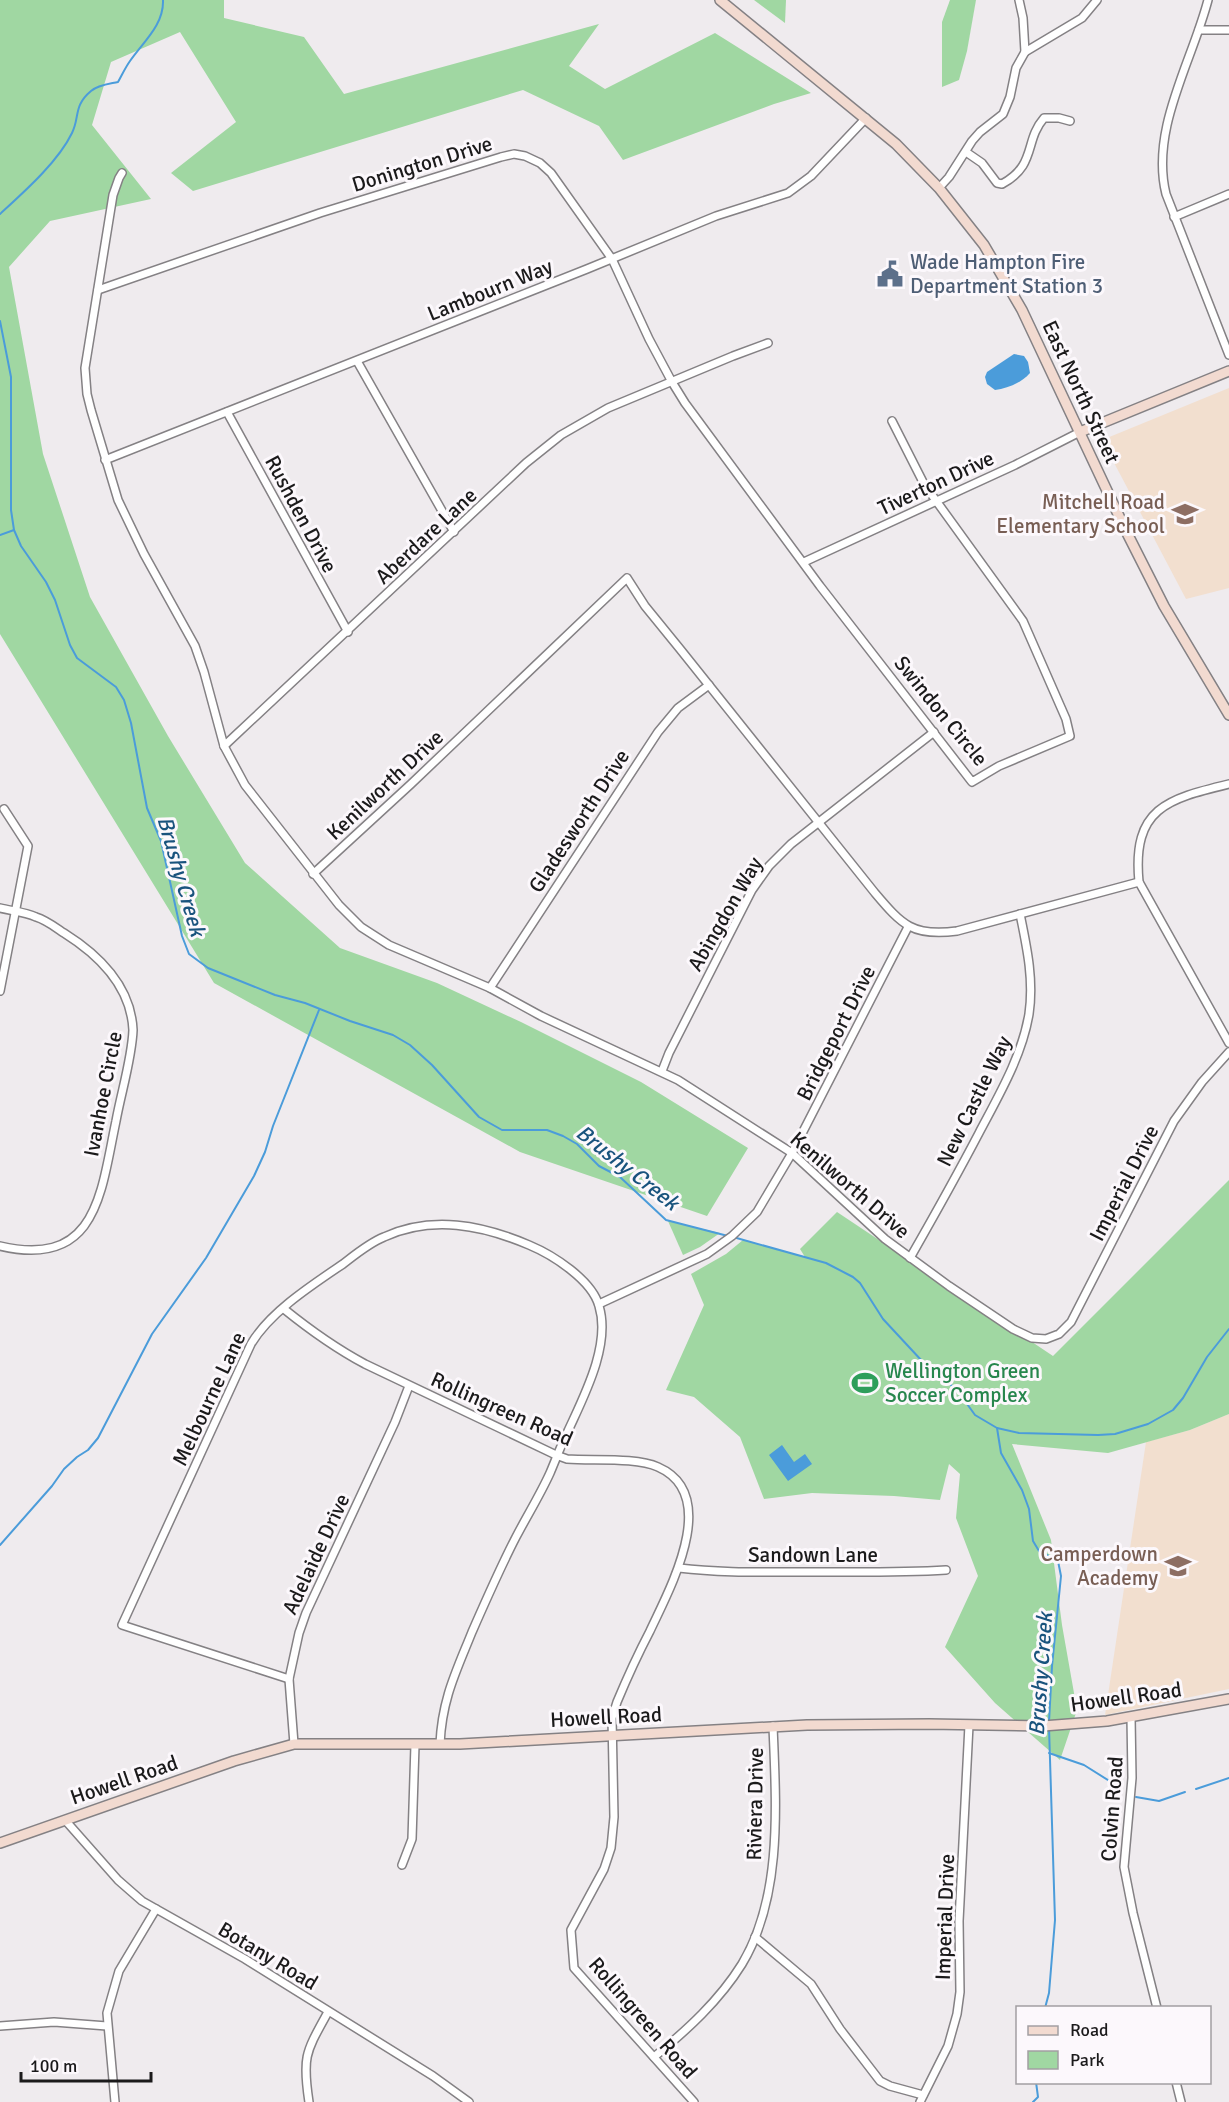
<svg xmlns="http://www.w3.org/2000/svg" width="1229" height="2102" font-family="Signika,sans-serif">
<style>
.education{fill:#f2dfcf}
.green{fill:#a0d7a2}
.water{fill:#4b9cda}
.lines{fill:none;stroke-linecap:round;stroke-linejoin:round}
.stream{stroke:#4b9cda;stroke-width:2}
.street-casing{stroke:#848184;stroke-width:10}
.secondary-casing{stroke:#848184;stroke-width:12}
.street{stroke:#fff;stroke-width:7}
.secondary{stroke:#f2dad0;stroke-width:9}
.labels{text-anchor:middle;stroke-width:6;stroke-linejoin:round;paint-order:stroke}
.street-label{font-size:21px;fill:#1b1a1b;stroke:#fcf8fc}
.service-label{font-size:21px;fill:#4e5e75;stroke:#fcf8fc;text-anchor:start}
.education-label{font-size:21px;fill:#785e54;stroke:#fcf8fc;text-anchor:end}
.leisure-label{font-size:21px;fill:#27864d;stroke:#fcf8fc;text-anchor:start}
.water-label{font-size:22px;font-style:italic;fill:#19537d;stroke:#fcf8fc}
</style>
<rect width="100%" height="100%" fill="#efebee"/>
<g class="education">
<polygon points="1229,388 1229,588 1186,599 1102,440"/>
<polygon points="1229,1414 1229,1689 1105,1715 1146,1442 1190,1430"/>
</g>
<g class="green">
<polygon points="0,0 224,0 224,18 304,37 344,94 599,24 569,66 605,89 715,33 811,93 774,104 623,160 599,126 523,90 193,191 171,173 236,122 180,32 111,62 92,125 151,199 50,221 9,267 43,454 90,597 168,736 245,863 340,948 437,983 521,1022 641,1082 748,1148 707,1216 520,1152 214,983 0,634"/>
<polygon points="755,0 786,0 785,23 754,0"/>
<polygon points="950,0 976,0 967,51 959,80 942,87 942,22"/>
<polygon points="1229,1180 1229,1414 1190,1430 1108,1453 1012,1444 1051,1540 1062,1625 1077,1710 1060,1760 995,1703 945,1647 978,1576 956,1518 960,1474 949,1464 940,1500 894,1496 812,1493 764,1499 740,1437 694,1397 666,1390 704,1305 691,1274 726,1254 743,1240 805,1257 800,1249 837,1212 1053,1356"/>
<polygon points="668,1221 720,1233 700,1247 683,1255"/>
</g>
<g class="water">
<path d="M 1014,354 L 1024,356 L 1028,362 L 1030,373 C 1021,383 1008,388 995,390 L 987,384 L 985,377 L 987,372 Z"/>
<polygon points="782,1445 794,1462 805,1454 812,1464 788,1481 769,1455"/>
</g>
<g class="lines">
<g class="stream">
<path d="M 0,214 C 24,192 58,162 72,133 C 80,117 73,106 91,91 C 98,85 109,84 118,82 C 122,75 125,68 130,61 C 143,42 164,25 163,0"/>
<polyline points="0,321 11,377 11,510 14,530 21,546 46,582 55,600 70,645 77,658 116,687 124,700 131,723 147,808 161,841 182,936 189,954 208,968 275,995 305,1003 350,1021 393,1035 410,1045 432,1065 479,1117 502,1130 547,1130 563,1136 577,1144 599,1166 620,1177 666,1220 728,1236"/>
<polyline points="0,535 14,530"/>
<polyline points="733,1237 826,1263 853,1277 860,1283 883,1319 922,1361 957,1390 975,1415 997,1428 1019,1433 1098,1435 1115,1434 1148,1424 1173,1410 1183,1398 1207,1357 1229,1329"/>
<polyline points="997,1428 1001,1453 1022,1490 1029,1509 1033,1541 1039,1551 1058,1561 1061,1576 1052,1666 1049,1722"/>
<polyline points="0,1545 52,1486 64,1469 77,1457 88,1450 98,1438 152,1334 206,1258 254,1176 265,1152 273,1126 319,1010"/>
<polyline points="1049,1753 1084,1765 1119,1787"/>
<polyline points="1196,1789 1229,1778"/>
<polyline points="1136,1797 1159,1801 1185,1792"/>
<polyline points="1045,2008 1049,1993 1055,1920 1049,1727"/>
<polyline points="1033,2102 1038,2097 1036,2082"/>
</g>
<g class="street-casing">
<g id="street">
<path d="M 1208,0 C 1192,62 1150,129 1166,194 L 1229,355"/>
<polyline points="1199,30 1229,30"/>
<polyline points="1025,52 1082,18 1097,0"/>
<path d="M 966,152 L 982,163 L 997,183 L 1002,184 C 1037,165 1024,141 1044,118 L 1059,118 L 1070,121"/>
<polyline points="122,173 119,178 113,195 85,368 87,394 91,410 118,500 144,554 195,646 204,672 224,746 245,785 339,905 361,927 389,945 490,988 541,1016 678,1080 792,1153 885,1239 949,1286 1013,1329 1032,1338 1046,1339 1059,1334 1071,1322 1174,1121 1202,1082 1229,1052"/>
<polyline points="939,188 949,177 972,141 980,132 1003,114 1010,97 1016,68 1025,52 1023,18 1019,0"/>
<polyline points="1174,217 1229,194"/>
<polyline points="98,290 320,213 501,157 514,154 525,156 540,163 551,173 612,259 649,339 672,382 685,403 820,586 972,782 999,766 1070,736 1066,719 1023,621 924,484 892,421"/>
<polyline points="357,361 454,532"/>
<polyline points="227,412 348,632"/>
<polyline points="105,460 587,269 716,216 788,193 811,176 866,118"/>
<polyline points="804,562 1015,465 1080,432"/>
<polyline points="224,746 526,463 561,435 608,408 733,356 768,343"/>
<path d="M 1229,784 C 1167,799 1132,808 1139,882 L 1229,1043"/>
<path d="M 313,874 L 411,784 L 627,578 L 645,606 L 680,649 L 875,893 C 902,925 913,937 957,931 L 1139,882"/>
<path d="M 0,908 C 12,911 25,912 36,917 C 46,920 55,927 64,933 C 99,955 131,987 133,1030 C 132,1058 121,1093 116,1121 C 101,1191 98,1269 0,1246"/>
<polyline points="490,988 658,732 678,708 709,685"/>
<polyline points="0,991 28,846 4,809"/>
<polyline points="662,1071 669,1053 752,890 769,866 791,844 934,732"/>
<path d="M 910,1258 C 934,1216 957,1175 979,1133 C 999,1095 1022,1056 1029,1014 C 1034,980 1027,948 1020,914"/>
<polyline points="599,1304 707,1254 732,1236 757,1212 792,1153 908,927"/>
<path d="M 284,1309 C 310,1330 335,1348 365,1364 L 556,1455 L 567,1459 C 593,1461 636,1457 658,1467 C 722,1495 669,1590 650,1631 C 638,1654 627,1678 617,1702 L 612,1718 L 614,1817 L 611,1848 L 604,1869 L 571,1930 L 574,1968 L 694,2102"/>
<path d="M 679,1568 C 720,1573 762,1572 803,1572 C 851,1572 899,1573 946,1570"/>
<path d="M 289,1679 L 122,1625 L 251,1344 C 270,1312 312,1285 343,1264 C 356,1254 369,1243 384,1237 C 432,1215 482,1225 529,1245 C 553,1255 592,1280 599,1306 C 611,1345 584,1396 568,1431 C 561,1445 556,1459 550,1473 C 540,1495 527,1516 516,1537 C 500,1568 486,1600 472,1632 C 456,1672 442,1699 440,1744"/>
<polyline points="1131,1717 1132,1778 1124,1867 1133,1913 1157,2008"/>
<polyline points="294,1744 289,1679 299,1633 306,1613 395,1422 409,1386"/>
<polyline points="65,1820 118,1880 142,1901 245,1959 433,2076 469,2102"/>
<polyline points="402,1865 412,1839 415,1745"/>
<polyline points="755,1937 811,1984 840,2029 880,2081 890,2086 923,2095"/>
<polyline points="0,2026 54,2022 107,2026"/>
<path d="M 654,2057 C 687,2030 719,2001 742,1964 C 783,1896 776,1803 773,1726"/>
<polyline points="1176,2082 1181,2102"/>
<polyline points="115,2102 107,2013 119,1971 156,1909"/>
<path d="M 309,2102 C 302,2056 306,2052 328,2012"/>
<polyline points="920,2102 948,2046 957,2014 960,1992 959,1921 969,1725"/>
</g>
</g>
<g class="secondary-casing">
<g id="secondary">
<polyline points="720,0 896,144 939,188 984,245 1022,310 1126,531 1164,606 1229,715"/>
<polyline points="1080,432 1229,371"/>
<polyline points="0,1843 234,1761 294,1744 460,1744 807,1725 929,1724 1043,1726 1107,1721 1229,1699"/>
</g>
</g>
<use href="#street" class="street"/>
<use href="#secondary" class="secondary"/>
</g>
<defs>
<g id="civic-bare" transform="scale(2.07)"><path d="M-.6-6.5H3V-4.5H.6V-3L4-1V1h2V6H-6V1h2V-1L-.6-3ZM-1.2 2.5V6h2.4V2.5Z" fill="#5c6f8a" stroke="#fcf8fc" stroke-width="2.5" paint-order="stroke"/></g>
<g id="school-bare" transform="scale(2.07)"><path d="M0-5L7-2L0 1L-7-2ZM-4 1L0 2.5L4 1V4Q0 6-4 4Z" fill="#8d6e63" stroke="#fcf8fc" stroke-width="2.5" paint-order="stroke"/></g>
<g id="stadium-bare" transform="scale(2.07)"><path d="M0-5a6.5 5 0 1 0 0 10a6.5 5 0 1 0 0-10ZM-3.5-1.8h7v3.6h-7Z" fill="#2e9e5b" stroke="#fcf8fc" stroke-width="2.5" paint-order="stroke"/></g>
</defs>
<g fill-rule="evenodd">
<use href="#civic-bare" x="890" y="274"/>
<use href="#school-bare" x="1185" y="514"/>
<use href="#stadium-bare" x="865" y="1383"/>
<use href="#school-bare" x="1178" y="1566"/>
</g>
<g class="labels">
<g class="street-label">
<text transform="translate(422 164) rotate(-17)" y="7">Donington Drive</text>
<text transform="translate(490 290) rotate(-22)" y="7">Lambourn Way</text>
<text transform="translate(1081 392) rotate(65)" y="7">East North Street</text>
<text transform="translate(936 483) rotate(-25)" y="7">Tiverton Drive</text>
<text transform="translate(301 514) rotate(62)" y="7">Rushden Drive</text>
<text transform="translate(426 536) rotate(-43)" y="7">Aberdare Lane</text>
<text transform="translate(941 711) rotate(51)" y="7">Swindon Circle</text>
<text transform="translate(385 785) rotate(-43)" y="7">Kenilworth Drive</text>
<text transform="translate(579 821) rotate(-57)" y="7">Gladesworth Drive</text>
<text transform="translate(725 914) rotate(-60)" y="7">Abingdon Way</text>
<text transform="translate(836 1033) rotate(-63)" y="7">Bridgeport Drive</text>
<text transform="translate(103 1094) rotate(-79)" y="7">Ivanhoe Circle</text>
<text transform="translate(974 1101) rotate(-64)" y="7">New Castle Way</text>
<text transform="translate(1124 1183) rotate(-63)" y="7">Imperial Drive</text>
<text transform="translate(850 1185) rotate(41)" y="7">Kenilworth Drive</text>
<text transform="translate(209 1399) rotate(-65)" y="7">Melbourne Lane</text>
<text transform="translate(502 1409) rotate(24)" y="7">Rollingreen Road</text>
<text transform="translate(316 1554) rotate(-65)" y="7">Adelaide Drive</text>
<text x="813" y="1562">Sandown Lane</text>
<text transform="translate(1126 1697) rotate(-8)" y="7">Howell Road</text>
<text transform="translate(606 1717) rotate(-3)" y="7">Howell Road</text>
<text transform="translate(124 1780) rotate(-19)" y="7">Howell Road</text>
<text transform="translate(755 1804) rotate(-89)" y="7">Riviera Drive</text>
<text transform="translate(1112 1809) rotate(-86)" y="7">Colvin Road</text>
<text transform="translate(945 1917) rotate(-88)" y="7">Imperial Drive</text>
<text transform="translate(268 1956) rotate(31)" y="7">Botany Road</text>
<text transform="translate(643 2018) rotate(49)" y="7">Rollingreen Road</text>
</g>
<g class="service-label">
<text x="910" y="269">Wade Hampton Fire<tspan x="910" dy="24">Department Station 3</tspan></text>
</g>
<g class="education-label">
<text x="1165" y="509">Mitchell Road<tspan x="1165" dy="24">Elementary School</tspan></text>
<text x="1158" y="1561">Camperdown<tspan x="1158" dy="24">Academy</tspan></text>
</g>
<g class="leisure-label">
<text x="885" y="1378">Wellington Green<tspan x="885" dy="24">Soccer Complex</tspan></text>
</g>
<g class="water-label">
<text transform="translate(182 876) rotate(74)" y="8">Brushy Creek</text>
<text transform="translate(628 1167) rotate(38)" y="8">Brushy Creek</text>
<text transform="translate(1040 1674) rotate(-86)" y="8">Brushy Creek</text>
</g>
</g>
<rect x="1016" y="2006" width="195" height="78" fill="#fcf8fc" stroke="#a29fa2" stroke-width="1.5"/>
<rect x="1028" y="2026" width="30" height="9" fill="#f2dad0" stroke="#a29fa2" stroke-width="1.5"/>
<text x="1070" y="2036" font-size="18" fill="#1b1a1b">Road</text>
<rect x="1028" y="2051" width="30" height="18" fill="#a0d7a2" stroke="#a29fa2" stroke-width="1.5"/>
<text x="1070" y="2066" font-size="18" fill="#1b1a1b">Park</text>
<path d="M21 2072v9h130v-9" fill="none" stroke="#1b1a1b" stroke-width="3"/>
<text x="30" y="2072" font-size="18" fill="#1b1a1b" stroke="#fcf8fc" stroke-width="4.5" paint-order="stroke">100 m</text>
</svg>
